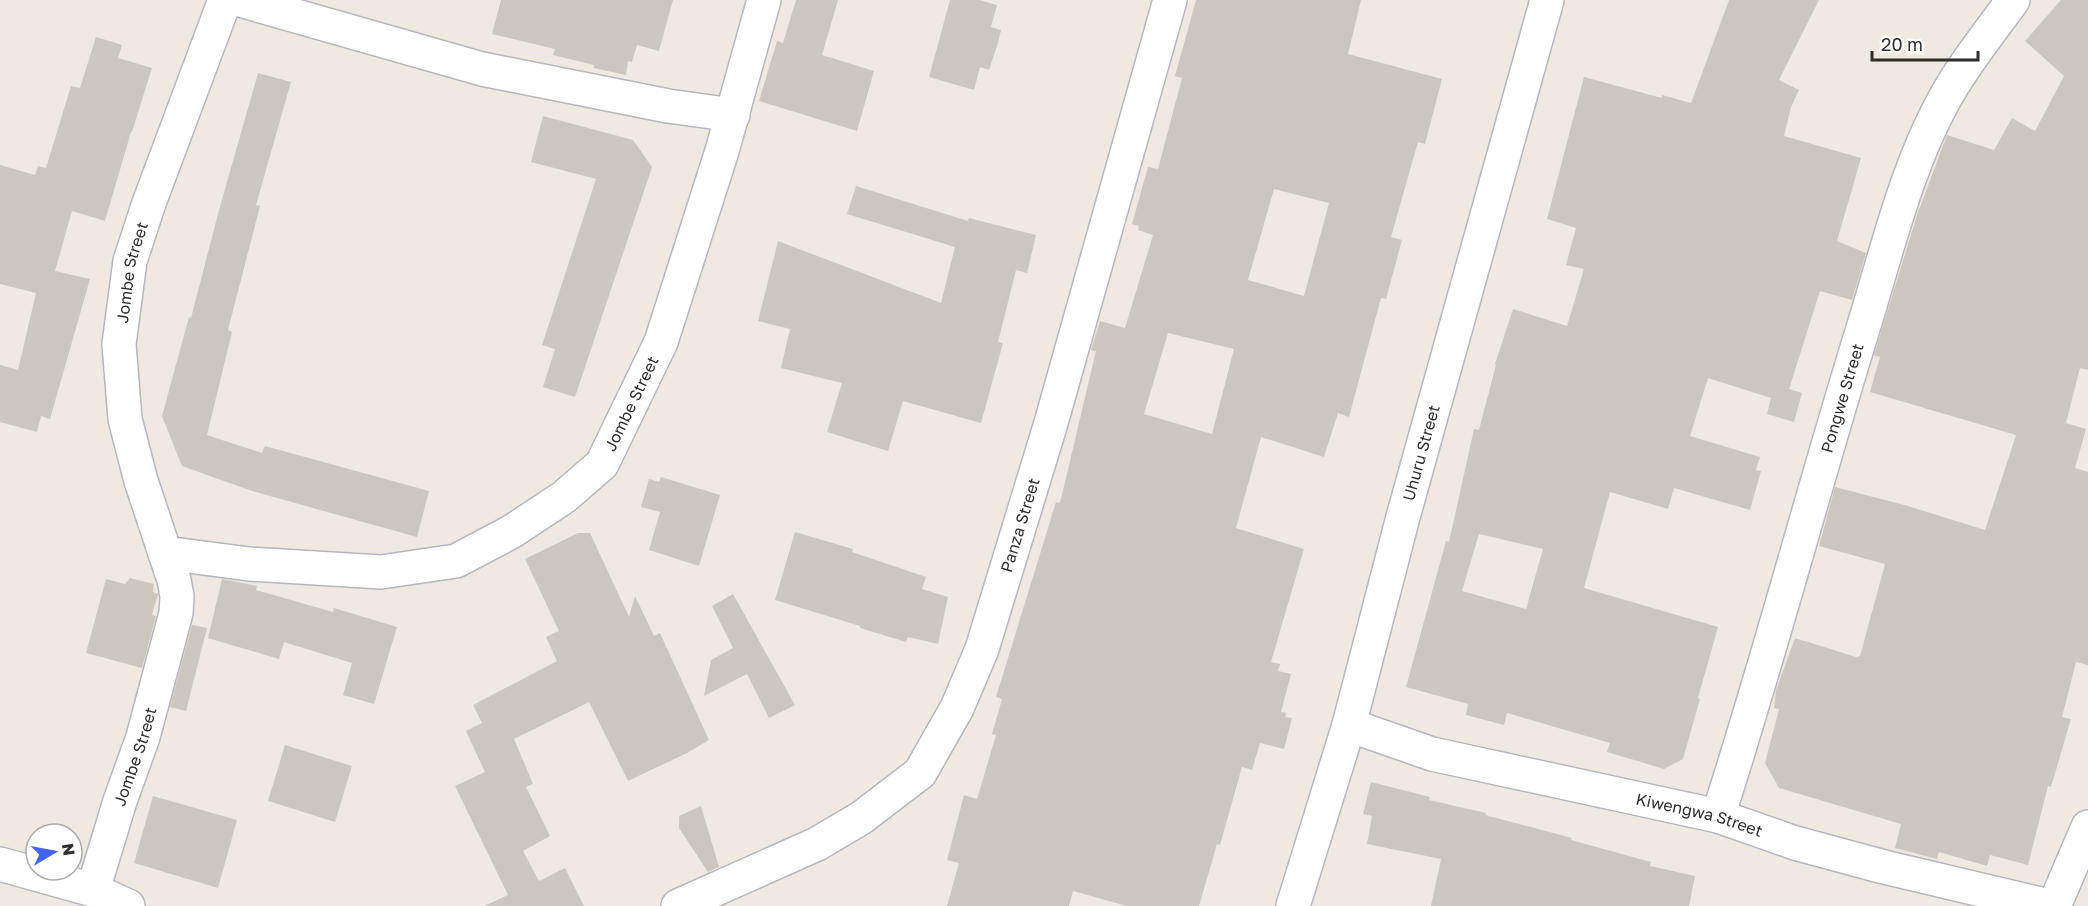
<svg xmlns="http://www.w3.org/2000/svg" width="2088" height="906" font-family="'Golos Text',sans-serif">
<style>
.building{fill:#cbc7bf;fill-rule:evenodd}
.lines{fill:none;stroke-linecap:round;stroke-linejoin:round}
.minor-casing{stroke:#b4b7c1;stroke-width:36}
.minor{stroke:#fff;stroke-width:33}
.labels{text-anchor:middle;stroke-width:6;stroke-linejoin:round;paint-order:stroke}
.street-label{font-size:16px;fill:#2e2e2e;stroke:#fff}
</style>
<rect width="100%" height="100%" fill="#efe9e1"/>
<g class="building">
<polygon points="501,0 673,0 659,51 637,45 632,62 628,61 626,75 594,68 594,65 553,55 555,49 492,34"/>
<polygon points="796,0 838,0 822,55 874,71 857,131 759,101 777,41 783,43"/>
<polygon points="950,0 979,0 997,5 991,27 1001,30 998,43 989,70 980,67 974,90 929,77"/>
<path d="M 1196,0 L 1361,0 L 1348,54 L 1442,79 L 1425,144 L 1418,142 L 1391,237 L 1402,240 L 1386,299 L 1381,298 L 1349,417 L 1338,413 L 1324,457 L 1261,437 L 1236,528 L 1304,549 L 1271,662 L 1280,664 L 1278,671 L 1291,674 L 1281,712 L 1286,713 L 1285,717 L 1292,718 L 1284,749 L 1260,743 L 1252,770 L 1242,767 L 1220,845 L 1217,844 L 1199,906 L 1127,906 L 1073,891 L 1069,906 L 947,906 L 959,863 L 947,860 L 964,795 L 977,799 L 996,735 L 992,734 L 1002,699 L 996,697 L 1056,502 L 1060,503 L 1096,351 L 1091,350 L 1100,321 L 1125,328 L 1153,235 L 1138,230 L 1139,226 L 1132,224 L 1148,167 L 1158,169 L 1182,78 L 1175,76 ZM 1274,189 L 1329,203 L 1304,296 L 1248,280 ZM 1168,333 L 1234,349 L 1212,434 L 1144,414 Z"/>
<path d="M 1729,0 L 1819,0 L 1779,80 L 1799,90 L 1791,107 L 1784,136 L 1861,158 L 1837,241 L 1866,253 L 1852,300 L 1820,291 L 1789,389 L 1802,393 L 1794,422 L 1767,414 L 1771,398 L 1708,378 L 1690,436 L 1760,457 L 1756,470 L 1761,471 L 1750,510 L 1674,488 L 1668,509 L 1610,492 L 1584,588 L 1718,627 L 1698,698 L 1700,699 L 1683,759 L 1664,769 L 1607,752 L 1610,743 L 1507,713 L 1504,725 L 1466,715 L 1468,704 L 1406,687 L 1446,541 L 1449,542 L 1474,429 L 1479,430 L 1496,365 L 1495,364 L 1513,309 L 1567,326 L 1584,269 L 1566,265 L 1576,228 L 1547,219 L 1584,77 L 1662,98 L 1662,95 L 1691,103 ZM 1479,534 L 1543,549 L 1526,609 L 1462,591 Z"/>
<polygon points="2061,0 2088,0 2088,370 2080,368 2066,423 2086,429 2075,468 2088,472 2088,665 2076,662 2062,717 2071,719 2051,787 2048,786 2028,865 1990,855 1987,866 1939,852 1937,859 1895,848 1901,824 1779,788 1765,763 1779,709 1774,708 1776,690 1795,638 1856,657 1860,656 1885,564 1819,546 1835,487 1908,506 1985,530 2016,435 1870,392 1880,357 1874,355 1917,215 1947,135 1994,150 2012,118 2035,131 2064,76 2025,41"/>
<polygon points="96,37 122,45 118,58 152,68 132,132 131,132 105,221 72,211 55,271 90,279 50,419 41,416 37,432 0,422 0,365 18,370 36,293 0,284 0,165 35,175 38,166 46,168 71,86 80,88"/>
<polygon points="258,73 291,82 256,205 260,206 228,330 232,332 207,435 262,453 265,446 429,491 417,537 252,491 182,466 162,416 189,317 191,318 219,210"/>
<polygon points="543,116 633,140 652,167 575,397 543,387 555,349 542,345 596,179 531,162"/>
<polygon points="856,186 968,221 969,218 1036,235 1027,273 1016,270 998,342 1003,343 981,423 903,401 888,451 827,432 842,383 781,368 790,329 758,321 778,241 941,303 955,247 847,214"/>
<polygon points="661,477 720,495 699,566 649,550 660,512 641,507 649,479 659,482"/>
<polygon points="795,532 853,549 852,552 926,577 922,589 948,597 938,644 908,637 906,642 860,628 860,626 775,600"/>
<polygon points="578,533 590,533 629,617 635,596 654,636 660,633 709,740 687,753 628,781 589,702 514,739 533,784 526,787 550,836 523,851 539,881 565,868 584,906 484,906 508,895 455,786 485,772 466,731 482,723 473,705 557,661 546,637 559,631 525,559"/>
<polygon points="130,578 154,584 153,592 158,594 152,615 156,616 142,668 86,653 106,579 125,584"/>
<polygon points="222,579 257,586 256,590 333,612 334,608 397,627 374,704 343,695 352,663 284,642 279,659 208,638"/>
<polygon points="733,594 795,705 769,718 747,674 704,696 711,660 733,648 712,606"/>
<polygon points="192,625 207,628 186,711 170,707"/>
<polygon points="285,745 352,766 335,822 268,801"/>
<polygon points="1371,782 1430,797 1429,800 1486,813 1485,815 1572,838 1571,840 1651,862 1650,866 1695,876 1689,906 1431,906 1441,859 1367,844 1372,816 1363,814"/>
<polygon points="153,796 237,820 218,888 134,863"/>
<polygon points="701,806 719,867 708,872 679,828 679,816"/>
</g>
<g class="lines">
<g class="minor-casing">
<g id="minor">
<polyline points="240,0 482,69 668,106 733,115"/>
<path id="s1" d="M 165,553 L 249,564 L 381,572 L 456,561 L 511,532 L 564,497 L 602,464 L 661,342 L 722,151 L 764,0"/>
<path id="s2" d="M 1349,725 L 1432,754 L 1718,816 L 1795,843 L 1884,867 L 2049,906"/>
<path id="s3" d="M 1718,816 C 1771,652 1814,486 1865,322 C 1887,250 1907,167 1944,100 C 1963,65 1990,32 2013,0"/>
<polyline points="0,864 93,890 128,906"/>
<path id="s4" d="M 93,890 L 120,801 L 143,737 L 176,613 L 177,596 L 174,580 L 141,481 L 125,419 L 119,344 L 130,261 L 149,203 L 225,0"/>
<path id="s5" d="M 678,906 L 817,844 L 861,818 L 920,773 L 957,708 L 982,649 L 1051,423 L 1170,0"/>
<path id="s6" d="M 1293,906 L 1349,725 L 1403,517 L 1547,0"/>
<polyline points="2054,906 2088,827"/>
</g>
</g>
<use href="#minor" class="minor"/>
</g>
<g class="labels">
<g class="street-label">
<text dy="6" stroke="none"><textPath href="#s4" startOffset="639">Jombe Street</textPath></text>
<text dy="6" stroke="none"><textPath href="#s3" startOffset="436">Pongwe Street</textPath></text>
<text dy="6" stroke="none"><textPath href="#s1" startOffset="536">Jombe Street</textPath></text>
<text dy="6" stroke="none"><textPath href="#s6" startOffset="471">Uhuru Street</textPath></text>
<text dy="6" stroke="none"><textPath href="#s5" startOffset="546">Panza Street</textPath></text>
<text dy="6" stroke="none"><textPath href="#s4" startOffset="140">Jombe Street</textPath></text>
<text dy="6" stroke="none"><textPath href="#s2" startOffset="362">Kiwengwa Street</textPath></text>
</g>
</g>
<g transform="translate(54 852) rotate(80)"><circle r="28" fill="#ffffff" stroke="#ababab" stroke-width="1.5"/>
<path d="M0-4.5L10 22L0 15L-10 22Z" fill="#4264fb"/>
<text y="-9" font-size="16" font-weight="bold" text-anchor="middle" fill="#2e2e2e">N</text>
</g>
<path d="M1872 51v9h106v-9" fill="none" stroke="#2e2e2e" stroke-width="3"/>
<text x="1881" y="51" font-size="18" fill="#2e2e2e" stroke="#ffffff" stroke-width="4.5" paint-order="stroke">20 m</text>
</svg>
